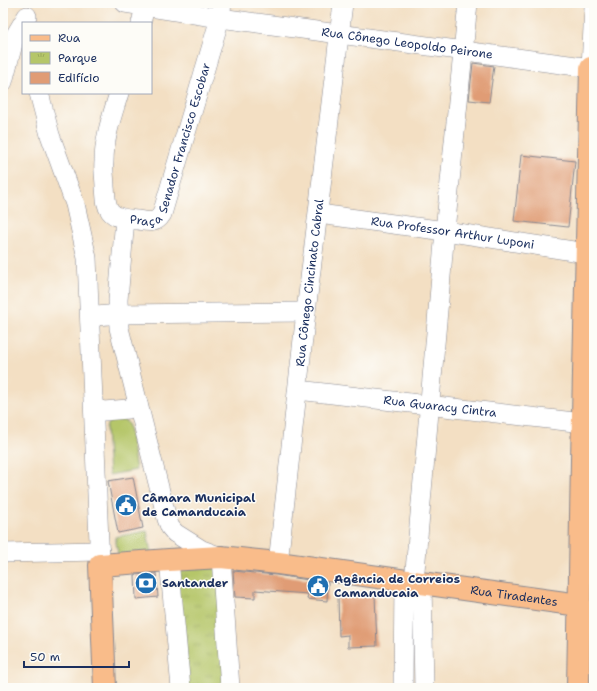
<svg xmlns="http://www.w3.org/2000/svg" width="597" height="691" font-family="'Shantell Sans',sans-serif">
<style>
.green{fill:#b5c669;stroke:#687a64}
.park{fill:url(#park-tufts);stroke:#687a64}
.building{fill:#e09c75}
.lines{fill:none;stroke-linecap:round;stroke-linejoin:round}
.minor-casing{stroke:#878790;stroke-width:20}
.major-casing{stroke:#878790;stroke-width:24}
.minor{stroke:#fff;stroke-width:19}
.major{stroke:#f9bc8a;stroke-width:22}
.labels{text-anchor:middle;stroke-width:3;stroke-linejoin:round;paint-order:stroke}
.street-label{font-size:12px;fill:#1b2f5e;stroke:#fdfcf7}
.poi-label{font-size:12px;font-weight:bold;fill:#1b2f5e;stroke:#fdfcf7;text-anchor:start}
</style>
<defs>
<pattern id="park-tufts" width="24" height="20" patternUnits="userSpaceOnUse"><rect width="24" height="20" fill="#b5c669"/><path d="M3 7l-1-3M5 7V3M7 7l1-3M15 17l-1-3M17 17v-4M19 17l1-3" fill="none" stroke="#9baa5d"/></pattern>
</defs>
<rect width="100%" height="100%" fill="#fdfcf7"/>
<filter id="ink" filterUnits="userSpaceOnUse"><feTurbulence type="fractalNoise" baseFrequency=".025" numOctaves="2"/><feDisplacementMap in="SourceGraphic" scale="8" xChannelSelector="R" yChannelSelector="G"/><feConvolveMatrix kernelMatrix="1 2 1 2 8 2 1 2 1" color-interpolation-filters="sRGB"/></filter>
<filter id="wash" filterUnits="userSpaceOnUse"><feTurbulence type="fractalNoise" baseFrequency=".012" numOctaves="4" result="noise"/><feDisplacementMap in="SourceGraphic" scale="16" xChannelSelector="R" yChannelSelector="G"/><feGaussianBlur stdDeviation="0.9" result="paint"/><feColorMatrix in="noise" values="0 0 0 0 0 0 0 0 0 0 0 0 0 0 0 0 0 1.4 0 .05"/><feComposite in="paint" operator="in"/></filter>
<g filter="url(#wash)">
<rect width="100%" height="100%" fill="#f3dfc3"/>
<g class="green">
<path d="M 122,418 L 126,421 L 129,426 L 136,470 L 109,475 L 106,428 C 108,419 114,419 122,418 Z"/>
<polygon points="147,531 151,554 119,559 115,537"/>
</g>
<polygon class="park" points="219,560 225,688 182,688 172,562"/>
<g id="blocks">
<g class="building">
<polygon points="473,63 494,66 489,102 469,100"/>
<polygon points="521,155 575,161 568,227 514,221"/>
<polygon points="133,477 143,528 118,533 108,481"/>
<polygon points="233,571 276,575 328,583 327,601 307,599 308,594 255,590 255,598 235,597"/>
<polygon points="156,573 158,597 136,599 135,575"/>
<polygon points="375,595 377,646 348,647 348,635 339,636 338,596"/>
</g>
</g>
</g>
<g filter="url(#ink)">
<use href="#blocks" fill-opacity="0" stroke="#878790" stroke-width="1"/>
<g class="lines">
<g class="minor-casing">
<g id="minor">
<path id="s1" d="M 125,3 L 220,18 L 591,68 L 594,7"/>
<polyline points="141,23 146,3"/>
<polyline points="3,82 15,36 27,16"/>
<polyline points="39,93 50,135 75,204 87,258 100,565"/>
<path id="s2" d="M 119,93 C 112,116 104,138 104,162 C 103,170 105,179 105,187 C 106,195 105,204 110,211 C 116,219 128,219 138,220 C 149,222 156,224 162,214 L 220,18 L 222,3"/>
<path id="s3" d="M 319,214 L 445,231 L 586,253"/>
<polyline points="125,219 118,300 119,328 167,519 170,527 175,533 202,550 221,557 230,688"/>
<polyline points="90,321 97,316 119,314 306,312"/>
<path id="s4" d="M 298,390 L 583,423"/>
<polyline points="94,408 104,411 128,409 138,404"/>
<polyline points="3,553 100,551"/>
<polyline points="169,560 181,688"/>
<path id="s5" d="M 278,563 L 306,312 L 343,3"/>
<polyline points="414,582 445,231 468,3"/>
<polyline points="422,583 424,688"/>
<polyline points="403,688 404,581"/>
</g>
</g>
<g class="major-casing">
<g id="major">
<path id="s6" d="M 105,688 L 100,565 L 169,560 L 221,557 L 278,563 L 579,605"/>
<polyline points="578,688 582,460 591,68 594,68"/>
</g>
</g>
<use href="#minor" class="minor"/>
<use href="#major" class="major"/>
</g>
</g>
<defs>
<g id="civic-disc" transform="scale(1.15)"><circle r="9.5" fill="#1f6fb2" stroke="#fdfcf7"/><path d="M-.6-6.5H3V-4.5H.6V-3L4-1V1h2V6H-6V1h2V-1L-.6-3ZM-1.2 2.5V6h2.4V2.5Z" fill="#fff"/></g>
<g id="bank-disc" transform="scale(1.15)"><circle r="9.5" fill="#1f6fb2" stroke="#fdfcf7"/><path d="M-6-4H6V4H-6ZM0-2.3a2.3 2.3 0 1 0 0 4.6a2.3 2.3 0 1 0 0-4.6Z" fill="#fff"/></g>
</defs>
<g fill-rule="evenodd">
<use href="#civic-disc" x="126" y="505"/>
<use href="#bank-disc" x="146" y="583"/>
<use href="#civic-disc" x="318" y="586"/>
</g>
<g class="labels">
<g class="street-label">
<text dy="4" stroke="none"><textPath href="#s1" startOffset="285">Rua Cônego Leopoldo Peirone</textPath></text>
<text dy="4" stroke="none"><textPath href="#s2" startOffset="239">Praça Senador Francisco Escobar</textPath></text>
<text dy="4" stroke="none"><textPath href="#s3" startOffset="135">Rua Professor Arthur Luponi</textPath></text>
<text dy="4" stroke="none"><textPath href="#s5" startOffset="282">Rua Cônego Cincinato Cabral</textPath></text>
<text dy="4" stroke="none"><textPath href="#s4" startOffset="143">Rua Guaracy Cintra</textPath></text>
<text dy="4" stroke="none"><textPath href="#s6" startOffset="540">Rua Tiradentes</textPath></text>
</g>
<g class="poi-label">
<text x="142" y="502">Câmara Municipal<tspan x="142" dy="14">de Camanducaia</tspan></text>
<text x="334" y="583">Agência de Correios<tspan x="334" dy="14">Camanducaia</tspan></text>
<text x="162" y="587">Santander</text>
</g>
</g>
<rect width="597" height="691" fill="none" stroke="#fdfcf7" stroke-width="16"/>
<rect x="22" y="22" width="130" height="72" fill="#fdfcf7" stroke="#a3aaba"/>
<rect x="30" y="35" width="20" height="6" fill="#f9bc8a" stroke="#a3aaba"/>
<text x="58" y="42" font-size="12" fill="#1b2f5e">Rua</text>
<rect x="30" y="52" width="20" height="12" fill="url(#park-tufts)" stroke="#a3aaba"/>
<text x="58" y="62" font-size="12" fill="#1b2f5e">Parque</text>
<rect x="30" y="72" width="20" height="12" fill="#e09c75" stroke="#a3aaba"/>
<text x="58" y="82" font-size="12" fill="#1b2f5e">Edifício</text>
<path d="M24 661v6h105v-6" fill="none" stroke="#1b2f5e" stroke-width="2"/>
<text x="30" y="661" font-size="12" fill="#1b2f5e" stroke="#fdfcf7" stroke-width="3" paint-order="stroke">50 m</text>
</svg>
